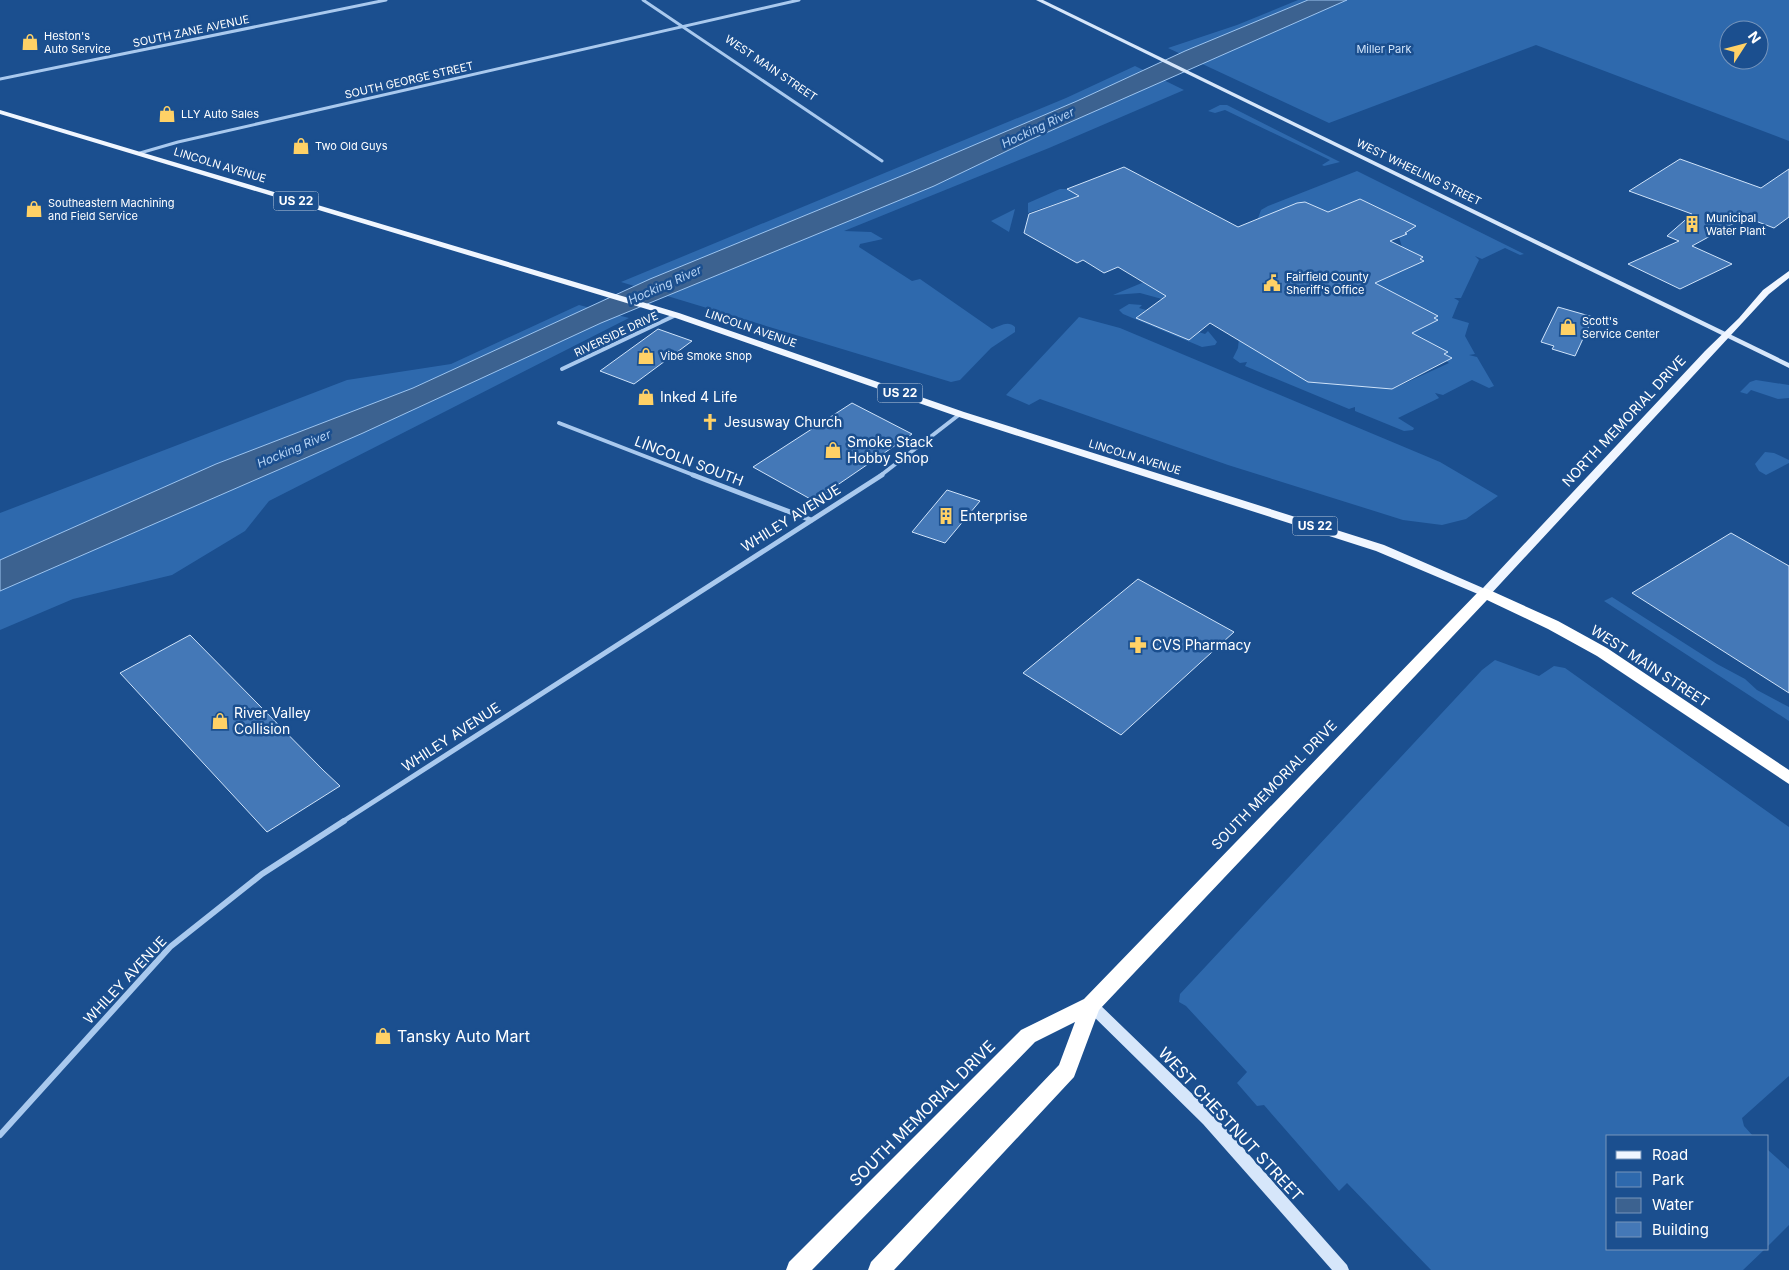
<svg xmlns="http://www.w3.org/2000/svg" width="1789" height="1270" font-family="Inter,sans-serif">
<style>
.green{fill:#2e69ad;fill-rule:evenodd}
.water{fill:#3c6290;stroke:#9cc4f0}
.building{fill:#4478b7;stroke:#cfe3fa}
.lines{fill:none;stroke-linecap:round;stroke-linejoin:round}
.street-far3{stroke:#a9c9ee;stroke-width:3}
.street-far2{stroke:#a9c9ee;stroke-width:4}
.street-far1{stroke:#a9c9ee;stroke-width:5}
.street{stroke:#a9c9ee;stroke-width:6}
.secondary{fill:#d6e6fa;fill-rule:evenodd}
.primary{fill:#f0f6ff;fill-rule:evenodd}
.highway{fill:#fff;fill-rule:evenodd}
.labels{text-anchor:middle;stroke-width:5;stroke-linejoin:round;paint-order:stroke}
.far-street-label{font-size:11px;fill:#fff;stroke:#1b4f8f}
.far-poi-label{font-size:11px;fill:#fff;stroke:#1b4f8f;text-anchor:start}
.far-park-label{font-size:11px;fill:#cfe3fa;stroke:#1b4f8f}
.far-water-label{font-size:12px;font-style:italic;fill:#b5d3f5;stroke:#1b4f8f}
.shield{fill:#1b4f8f;stroke:#bbcadd;stroke-width:1}
.shield-label{font-size:12px;font-weight:bold;fill:#fff}
.poi-label{font-size:14px;fill:#fff;stroke:#1b4f8f;text-anchor:start}
.street-label{font-size:14px;fill:#fff;stroke:#1b4f8f}
.near-poi-label{font-size:16px;fill:#fff;stroke:#1b4f8f;text-anchor:start}
.near-street-label{font-size:16px;fill:#fff;stroke:#1b4f8f}
</style>
<rect width="100%" height="100%" fill="#1b4f8f"/>
<g class="green">
<path d="M 1298,0 L 1789,0 L 1789,141 L 1536,45 L 1329,123 L 1168,48 L 1237,25 ZM 1729,30 L 1759,30 L 1759,60 L 1729,60 Z"/>
<path d="M 1135,66 L 1184,90 L 1049,148 L 844,231 L 871,232 L 883,239 L 860,244 L 859,247 L 912,281 L 920,279 L 992,329 C 1000,326 1008,320 1015,327 L 1015,332 L 991,348 L 960,380 L 951,382 L 621,282 L 1066,98 Z"/>
<polygon points="1220,105 1227,105 1340,162 1324,166 1322,165 1330,160 1225,110 1215,113 1208,111"/>
<polygon points="1357,171 1524,254 1520,255 1505,248 1482,259 1475,256 1479,260 1461,298 1454,298 1459,301 1452,318 1469,323 1465,336 1475,354 1469,355 1477,357 1494,386 1489,388 1472,380 1443,395 1435,393 1439,398 1398,418 1414,428 1413,430 1404,431 1355,411 1355,407 1349,409 1245,366 1247,362 1240,363 1233,358 1238,348 1239,338 1308,382 1392,389 1449,363 1446,361 1451,358 1444,354 1447,352 1412,333 1362,274 1401,266 1407,269 1424,261 1420,259 1422,257 1402,247 1399,237 1410,230 1410,223 1360,199 1328,212 1305,202 1257,221 1261,210 1268,206"/>
<polygon points="1060,189 1067,189 1079,196 1028,213 1028,203"/>
<polygon points="1015,209 1009,232 991,221"/>
<polygon points="1156,277 1166,296 1162,299 1140,293 1113,295"/>
<polygon points="1129,304 1142,305 1139,308 1146,310 1136,318 1189,340 1199,332 1205,334 1208,331 1217,342 1215,345 1202,347 1123,314 1119,310"/>
<polygon points="579,305 629,318 269,501 245,531 172,575 73,599 0,630 0,513 347,380 451,364"/>
<polygon points="1079,317 1120,328 1440,462 1498,496 1466,519 1442,525 1403,520 1228,465 1040,399 1029,405 1006,395"/>
<polygon points="1756,380 1789,385 1789,398 1778,399 1751,390 1747,394 1740,392 1750,382"/>
<polygon points="1765,452 1774,453 1789,460 1789,463 1766,475 1759,471 1755,464"/>
<polygon points="1612,597 1717,664 1745,679 1757,690 1789,707 1789,721 1604,601"/>
<polygon points="1495,660 1539,676 1554,666 1565,668 1789,827 1789,1076 1742,1118 1744,1126 1753,1136 1608,1136 1608,1249 1765,1249 1743,1270 1431,1270 1347,1183 1339,1191 1264,1105 1257,1106 1237,1083 1247,1072 1186,1006 1179,1002 1180,994 1482,670"/>
<polygon points="1768,1150 1789,1169 1789,1225 1768,1246"/>
</g>
<polygon class="water" points="1308,0 1347,0 1032,139 934,186 601,323 363,433 0,591 0,560 216,464 413,388 650,279 911,172 1077,101 1185,51"/>
<g class="building">
<polygon points="1680,159 1761,188 1789,169 1789,217 1774,228 1745,217 1692,246 1732,264 1680,289 1628,264 1679,241 1667,236 1692,214 1629,191"/>
<polygon points="1124,167 1238,227 1297,203 1305,202 1328,212 1360,199 1416,226 1405,233 1407,234 1390,241 1423,257 1420,259 1424,261 1375,283 1438,316 1434,318 1438,320 1412,333 1448,352 1444,354 1452,358 1392,389 1308,382 1210,323 1189,340 1136,318 1166,296 1118,267 1104,273 1083,260 1077,263 1024,233 1029,214 1079,196 1067,189"/>
<polygon points="1558,307 1593,317 1575,356 1552,349 1554,346 1541,342"/>
<polygon points="658,329 692,341 634,384 600,371"/>
<polygon points="852,403 912,434 814,501 753,467"/>
<polygon points="947,490 980,501 945,543 912,532"/>
<polygon points="1731,533 1789,566 1789,693 1632,593"/>
<polygon points="1138,579 1234,632 1121,735 1023,673"/>
<polygon points="190,635 323,770 340,786 267,832 120,673"/>
</g>
<g class="lines">
<g class="street-far3">
<polyline points="643,0 882,161"/>
<polyline points="0,79 386,0"/>
<polyline points="140,153 178,142 799,0"/>
</g>
<g class="street-far2">
<polyline points="562,369 676,315"/>
<polyline points="559,423 696,476"/>
<polyline points="880,476 960,414"/>
</g>
<g class="street-far1">
<polyline points="693,475 811,520"/>
<polyline points="342,822 882,475"/>
</g>
<polyline class="street" points="0,1135 170,947 262,874 344,821"/>
<g class="secondary">
<polygon points="1036,0 1043,0 1789,363 1789,368"/>
<polygon points="1091,999 1096,1001 1213,1114 1347,1265 1349,1270 1332,1270 1203,1124 1086,1009 1085,1005 1086,1001"/>
</g>
<polygon class="primary" points="0,110 679,313 964,412 1384,545 1483,588 1705,351 1739,318 1763,290 1789,271 1789,278 1769,294 1489,596 1485,597 1376,551 956,416 673,317 0,114"/>
<polygon class="highway" points="1485,588 1558,621 1607,648 1789,770 1789,784 1597,656 1548,629 1487,600 1099,1010 1074,1077 894,1270 868,1270 871,1262 1059,1065 1075,1022 1035,1042 812,1270 786,1270 789,1262 1021,1030 1084,999 1480,590"/>
</g>
<defs>
<g id="shop-bare" transform="scale(1.35)"><path d="M-5-2.5h2.3a2.7 3.5 0 0 1 5.4 0H5L5.5 6h-11ZM-1.5-2.5h3a1.5 2.3 0 0 0-3 0Z" fill="#ffd166" stroke="#1b4f8f" stroke-width="2.5" paint-order="stroke"/></g>
<g id="building-bare" transform="scale(1.35)"><path d="M-4-6H4V6H1V3H-1V6H-4ZM-2.5-4.3h1.7v1.8h-1.7ZM.8-4.3h1.7v1.8H.8ZM-2.5-1h1.7V.8h-1.7ZM.8-1h1.7V.8H.8Z" fill="#ffd166" stroke="#1b4f8f" stroke-width="2.5" paint-order="stroke"/></g>
<g id="civic-bare" transform="scale(1.35)"><path d="M-.6-6.5H3V-4.5H.6V-3L4-1V1h2V6H-6V1h2V-1L-.6-3ZM-1.2 2.5V6h2.4V2.5Z" fill="#ffd166" stroke="#1b4f8f" stroke-width="2.5" paint-order="stroke"/></g>
<g id="church-bare" transform="scale(1.35)"><path d="M-1.2-6h2.4v3.5h3.3v2.4h-3.3V6h-2.4V-.1h-3.3v-2.4h3.3Z" fill="#ffd166" stroke="#1b4f8f" stroke-width="2.5" paint-order="stroke"/></g>
<g id="pharmacy-bare" transform="scale(1.35)"><path d="M-2-6h4v4h4v4h-4v4h-4v-4h-4v-4h4Z" fill="#ffd166" stroke="#1b4f8f" stroke-width="2.5" paint-order="stroke"/></g>
</defs>
<g fill-rule="evenodd">
<use href="#shop-bare" x="30" y="42"/>
<use href="#shop-bare" x="167" y="114"/>
<use href="#shop-bare" x="301" y="146"/>
<use href="#shop-bare" x="34" y="209"/>
<use href="#building-bare" x="1692" y="224"/>
<use href="#civic-bare" x="1272" y="283"/>
<use href="#shop-bare" x="1568" y="327"/>
<use href="#shop-bare" x="646" y="356"/>
<use href="#shop-bare" x="646" y="397"/>
<use href="#church-bare" x="710" y="422"/>
<use href="#shop-bare" x="833" y="450"/>
<use href="#building-bare" x="946" y="516"/>
<use href="#pharmacy-bare" x="1138" y="645"/>
<use href="#shop-bare" x="220" y="721"/>
<use href="#shop-bare" x="383" y="1036"/>
</g>
<g class="labels">
<g class="far-street-label">
<text transform="translate(191 31) rotate(-12)" y="4">SOUTH ZANE AVENUE</text>
<text transform="translate(771 68) rotate(34)" y="4">WEST MAIN STREET</text>
<text transform="translate(409 80) rotate(-13)" y="4">SOUTH GEORGE STREET</text>
<text transform="translate(220 165) rotate(17)" y="4">LINCOLN AVENUE</text>
<text transform="translate(1419 172) rotate(26)" y="4">WEST WHEELING STREET</text>
<text transform="translate(751 328) rotate(19)" y="4">LINCOLN AVENUE</text>
<text transform="translate(616 334) rotate(-25)" y="4">RIVERSIDE DRIVE</text>
<text transform="translate(1135 457) rotate(17)" y="4">LINCOLN AVENUE</text>
</g>
<g class="far-poi-label">
<text x="44" y="40">Heston's<tspan x="44" dy="13">Auto Service</tspan></text>
<text x="181" y="118">LLY Auto Sales</text>
<text x="315" y="150">Two Old Guys</text>
<text x="48" y="207">Southeastern Machining<tspan x="48" dy="13">and Field Service</tspan></text>
<text x="1706" y="222">Municipal<tspan x="1706" dy="13">Water Plant</tspan></text>
<text x="1286" y="281">Fairfield County<tspan x="1286" dy="13">Sheriff's Office</tspan></text>
<text x="1582" y="325">Scott's<tspan x="1582" dy="13">Service Center</tspan></text>
<text x="660" y="360">Vibe Smoke Shop</text>
</g>
<g class="far-park-label">
<text x="1384" y="53">Miller Park</text>
</g>
<g class="far-water-label">
<text transform="translate(1038 128) rotate(-25)" y="4">Hocking River</text>
<text transform="translate(665 285) rotate(-24)" y="4">Hocking River</text>
<text transform="translate(294 449) rotate(-23)" y="4">Hocking River</text>
</g>
<g class="shield">
<rect x="273.5" y="191.5" width="45" height="19" rx="4"/>
<rect x="877.5" y="383.5" width="45" height="19" rx="4"/>
<rect x="1292.5" y="516.5" width="45" height="19" rx="4"/>
</g>
<g class="shield-label">
<text x="296" y="205">US 22</text>
<text x="900" y="397">US 22</text>
<text x="1315" y="530">US 22</text>
</g>
<g class="poi-label">
<text x="660" y="402">Inked 4 Life</text>
<text x="724" y="427">Jesusway Church</text>
<text x="847" y="447">Smoke Stack<tspan x="847" dy="16">Hobby Shop</tspan></text>
<text x="960" y="521">Enterprise</text>
<text x="1152" y="650">CVS Pharmacy</text>
<text x="234" y="718">River Valley<tspan x="234" dy="16">Collision</tspan></text>
</g>
<g class="street-label">
<text transform="translate(1624 421) rotate(-47)" y="5">NORTH MEMORIAL DRIVE</text>
<text transform="translate(689 461) rotate(21)" y="5">LINCOLN SOUTH</text>
<text transform="translate(791 518) rotate(-32)" y="5">WHILEY AVENUE</text>
<text transform="translate(1650 666) rotate(33)" y="5">WEST MAIN STREET</text>
<text transform="translate(451 737) rotate(-33)" y="5">WHILEY AVENUE</text>
<text transform="translate(1274 785) rotate(-46)" y="5">SOUTH MEMORIAL DRIVE</text>
<text transform="translate(125 980) rotate(-47)" y="5">WHILEY AVENUE</text>
</g>
<g class="near-poi-label">
<text x="397" y="1042">Tansky Auto Mart</text>
</g>
<g class="near-street-label">
<text transform="translate(922 1113) rotate(-45)" y="6">SOUTH MEMORIAL DRIVE</text>
<text transform="translate(1231 1124) rotate(47)" y="6">WEST CHESTNUT STREET</text>
</g>
</g>
<rect x="1606" y="1135" width="162" height="115" fill="#1b4f8f" stroke="#7695bc"/>
<rect x="1616" y="1151" width="25" height="8" fill="#f0f6ff" stroke="#7695bc"/>
<text x="1652" y="1160" font-size="15" fill="#ffffff">Road</text>
<rect x="1616" y="1172" width="25" height="15" fill="#2e69ad" stroke="#7695bc"/>
<text x="1652" y="1185" font-size="15" fill="#ffffff">Park</text>
<rect x="1616" y="1198" width="25" height="15" fill="#3c6290" stroke="#7695bc"/>
<text x="1652" y="1210" font-size="15" fill="#ffffff">Water</text>
<rect x="1616" y="1222" width="25" height="15" fill="#4478b7" stroke="#7695bc"/>
<text x="1652" y="1235" font-size="15" fill="#ffffff">Building</text>
<g transform="translate(1744 45) rotate(54)"><circle r="24" fill="#1b4f8f" stroke="#7695bc"/>
<path d="M0-4L9 19L0 12L-9 19Z" fill="#ffd166"/>
<text y="-8" font-size="14" font-weight="bold" text-anchor="middle" fill="#ffffff">N</text>
</g>
</svg>
